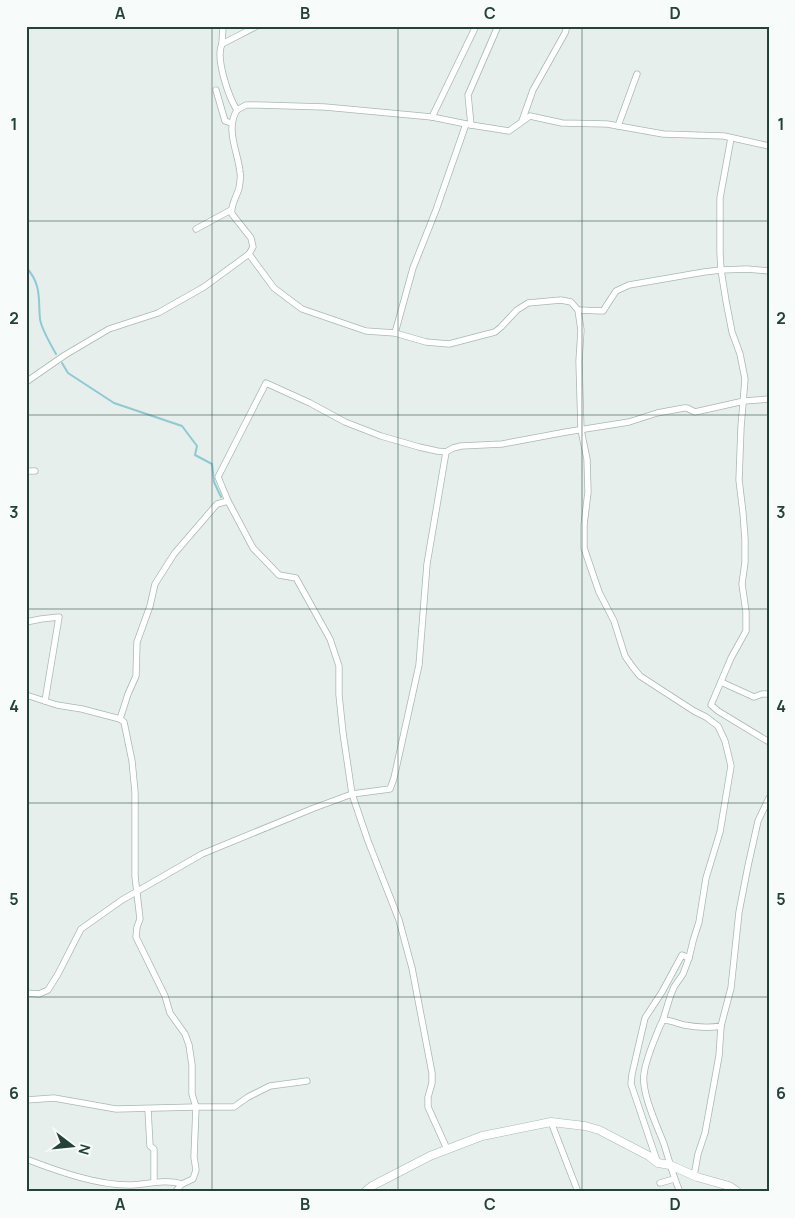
<svg xmlns="http://www.w3.org/2000/svg" width="795" height="1218" font-family="Manrope,sans-serif">
<style>
.lines{fill:none;stroke-linecap:round;stroke-linejoin:round}
.stream{stroke:#8ec9d4;stroke-width:2}
.street-casing{stroke:#a8b8b2;stroke-width:7}
.secondary-casing{stroke:#a4bbb3;stroke-width:9}
.street{stroke:#fff;stroke-width:5.5}
.secondary{stroke:#fff;stroke-width:8}
.grid{fill:none;stroke:#24423a;stroke-width:1;stroke-opacity:0.55}
.neatline{fill:none;stroke:#24423a;stroke-width:2}
.grid-label{font-size:16px;text-anchor:middle;font-weight:bold;fill:#24423a}
</style>
<rect width="100%" height="100%" fill="#e6efeb"/>
<g class="lines">
<g class="stream">
<path d="M 26,267 C 42,285 38,298 40,319 C 41,327 52,347 56,354"/>
<polyline points="62,363 68,373 114,403 182,426 197,446 195,455 212,464 214,482 221,497"/>
</g>
<g class="street-casing">
<g id="street">
<path d="M 257,26 L 222,44 C 215,58 229,98 237,110 L 246,105 L 259,105 L 325,107 L 432,117 L 471,125 L 509,131 L 530,116 L 562,123 L 607,124 L 663,134 L 724,136 L 769,146"/>
<polyline points="222,44 223,26"/>
<polyline points="216,90 225,121 231,123"/>
<polyline points="432,117 476,26"/>
<polyline points="522,121 533,90 565,33 567,26"/>
<polyline points="471,125 468,95 498,26"/>
<polyline points="618,126 637,74"/>
<polyline points="731,138 720,198 720,253 721,270 726,301 732,332 740,354 745,379 741,427 739,480 743,513 745,539 745,562 742,584 746,612 746,631 731,658 711,705 718,711 769,742"/>
<polyline points="196,229 231,210"/>
<path d="M 249,254 L 274,288 L 302,309 L 366,331 L 395,333 L 426,342 L 449,344 L 495,332 L 501,327 L 517,310 L 528,303 L 561,300 L 571,302 L 578,310 L 581,330 L 579,361 L 581,430 L 587,459 L 588,492 L 584,525 L 584,548 L 599,592 L 614,621 L 625,656 L 632,666 L 640,676 L 694,711 L 706,717 L 718,726 L 725,741 L 731,766 L 720,832 L 706,878 L 699,922 L 693,941 L 689,958 L 683,974 L 674,987 L 670,997 L 663,1020 L 660,1026 C 654,1041 646,1058 644,1074 C 641,1092 657,1126 664,1144 C 669,1160 673,1176 680,1192"/>
<polyline points="578,310 603,311 616,291 629,285 704,272 721,270 747,269 769,271"/>
<polyline points="395,333 413,268 436,210 466,124"/>
<path d="M 26,382 L 65,355 L 109,329 L 158,313 L 204,287 L 249,254 L 253,247 L 251,238 L 232,214 C 230,206 237,196 239,188 C 240,183 241,177 240,172 C 238,152 225,129 237,110"/>
<polyline points="26,471 35,471"/>
<polyline points="228,501 253,548 279,575 296,578 330,639 339,666 339,695 343,733 352,794 368,841 399,920 412,968 432,1073 432,1083 428,1097 428,1107 447,1149"/>
<polyline points="26,622 41,619 59,617 45,701"/>
<polyline points="721,682 754,697 762,694 769,694"/>
<polyline points="26,695 57,705 82,709 120,719"/>
<polyline points="26,993 39,994 48,990 58,974 81,929 122,900 202,854 314,808 352,794 390,789 394,778 419,665 427,564 446,452 453,448 461,446 502,444 566,432 629,422 657,413 684,408 687,408 695,412 744,401 769,399"/>
<path d="M 663,1020 C 671,1020 676,1023 684,1025 C 695,1027 710,1028 721,1026 L 731,988 L 739,912 L 748,866 L 758,821 L 769,798"/>
<polyline points="26,1100 54,1098 116,1109 196,1107 234,1107 248,1097 270,1086 307,1081"/>
<polyline points="148,1109 150,1146 154,1149 154,1182"/>
<polyline points="551,1122 578,1192"/>
<path d="M 26,1159 C 57,1171 99,1186 132,1185 C 149,1184 165,1179 182,1184"/>
<polyline points="657,1161 631,1084 632,1074 645,1018 662,992 682,955 689,958"/>
<polyline points="694,1176 698,1154 705,1133 719,1056 721,1026"/>
<polyline points="660,1183 674,1179"/>
<polyline points="175,1192 182,1184 193,1179 196,1170 194,1157 196,1107 192,1094 192,1065 189,1045 185,1034 170,1013 165,996 136,937 137,927 140,919 135,876 135,792 132,761 124,722 120,719 128,694 136,676 137,642 150,606 155,584 174,554 217,504 228,501 218,477 266,383 310,403 345,422 381,436 419,447 437,451 446,452"/>
</g>
</g>
<g class="secondary-casing">
<polyline id="secondary" points="365,1192 372,1186 430,1156 482,1136 551,1122 585,1126 599,1130 649,1156 658,1163 670,1165 697,1177 729,1186 738,1192"/>
</g>
<use href="#street" class="street"/>
<use href="#secondary" class="secondary"/>
</g>
<path class="grid" d="M 212,26 L 212,1192M 398,26 L 398,1192M 582,26 L 582,1192M 26,221 L 769,221M 26,415 L 769,415M 26,609 L 769,609M 26,803 L 769,803M 26,997 L 769,997"/>
<rect width="795" height="1218" fill="none" stroke="#f7fbf9" stroke-width="55"/>
<g transform="translate(72 1146) rotate(106)" stroke="#f7fbf9" stroke-width="4" paint-order="stroke">
<path d="M0-4L9 19L0 12L-9 19Z" fill="#24423a"/>
<text y="-8" font-size="14" font-weight="bold" text-anchor="middle" fill="#24423a">N</text>
</g>
<rect x="28" y="28" width="740" height="1162" class="neatline"/>
<g class="grid-label">
<text x="120" y="19">A</text>
<text x="305" y="19">B</text>
<text x="490" y="19">C</text>
<text x="675" y="19">D</text>
<text x="14" y="130">1</text>
<text x="781" y="130">1</text>
<text x="14" y="324">2</text>
<text x="781" y="324">2</text>
<text x="14" y="518">3</text>
<text x="781" y="518">3</text>
<text x="14" y="712">4</text>
<text x="781" y="712">4</text>
<text x="14" y="905">5</text>
<text x="781" y="905">5</text>
<text x="14" y="1099">6</text>
<text x="781" y="1099">6</text>
<text x="120" y="1210">A</text>
<text x="305" y="1210">B</text>
<text x="490" y="1210">C</text>
<text x="675" y="1210">D</text>
</g>
</svg>
